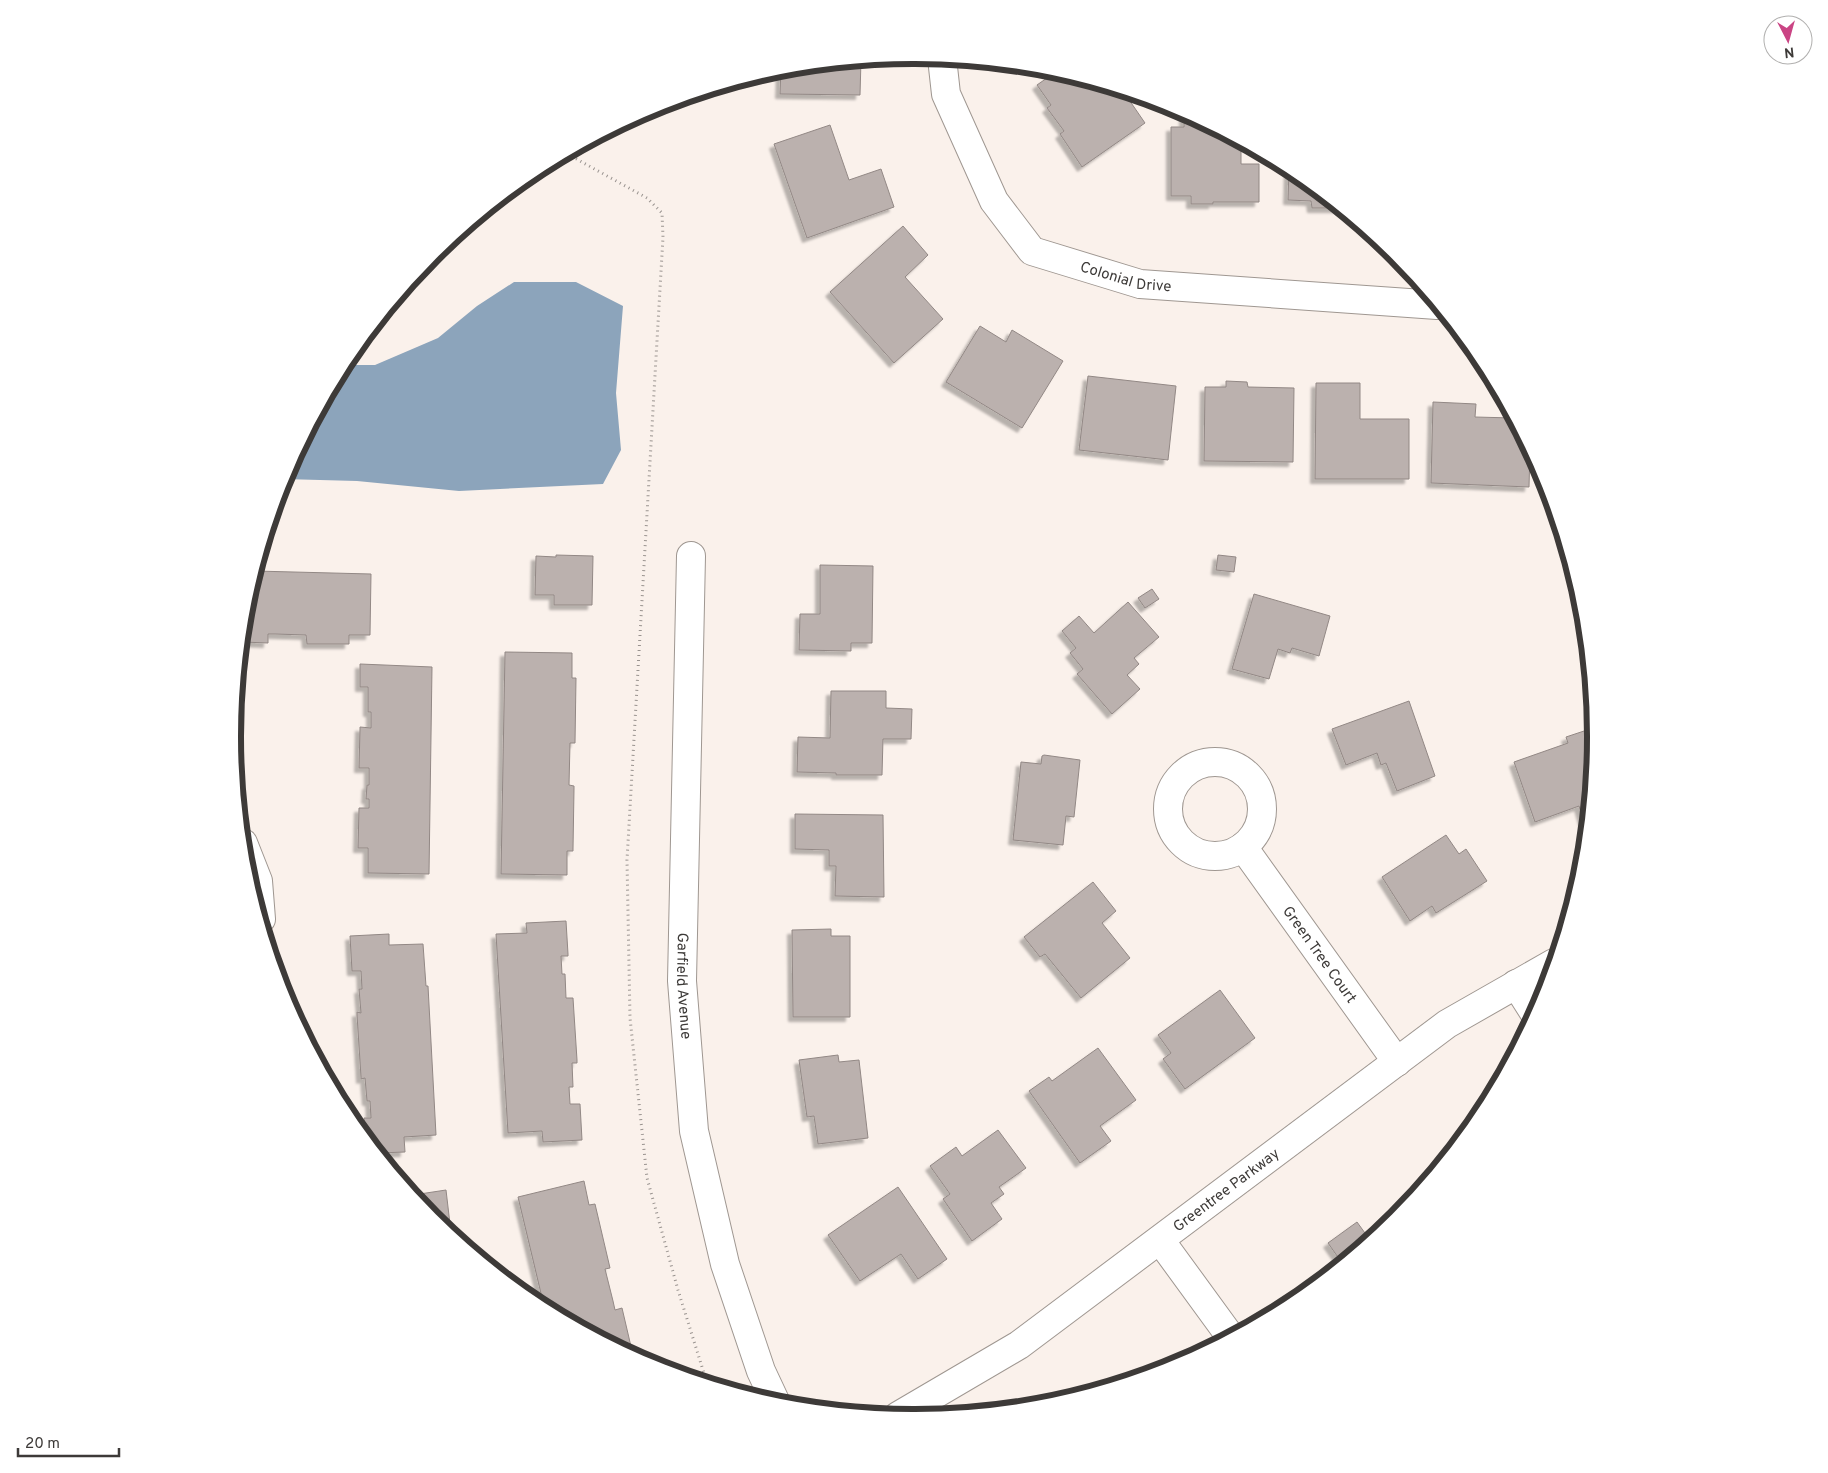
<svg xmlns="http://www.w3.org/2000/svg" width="1828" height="1473" font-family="Overpass,sans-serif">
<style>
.water{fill:#8ca4bb}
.building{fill:#bbb1ae;stroke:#928885;filter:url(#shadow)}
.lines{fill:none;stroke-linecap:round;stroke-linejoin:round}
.street-casing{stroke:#9f9791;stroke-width:30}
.path{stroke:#99938f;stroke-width:3;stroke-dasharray:1 4;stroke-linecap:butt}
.street{stroke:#fff;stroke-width:28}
.labels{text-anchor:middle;stroke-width:4;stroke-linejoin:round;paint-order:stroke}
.street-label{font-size:15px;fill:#3d3a38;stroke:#fff}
.rim{fill:none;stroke:#3d3a38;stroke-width:6}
</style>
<defs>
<filter id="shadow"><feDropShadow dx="-4.5" dy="4.5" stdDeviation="1" flood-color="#0004"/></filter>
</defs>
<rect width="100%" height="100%" fill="#faf1eb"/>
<polygon class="water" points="514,282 576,282 623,306 616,393 621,450 603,484 459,491 357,481 283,479 344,365 375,365 438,338 477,306"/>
<g class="building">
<polygon points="861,60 860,95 780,94 781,68"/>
<polygon points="1057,71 1123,91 1145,123 1082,167 1060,134 1064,131 1047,108 1051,105 1037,85"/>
<polygon points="1184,112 1241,142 1241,164 1259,164 1259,202 1213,202 1213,204 1191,204 1191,196 1171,196 1171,127 1184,127"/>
<polygon points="830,125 849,180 881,169 894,207 807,238 774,144"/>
<polygon points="1289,168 1293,170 1339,208 1312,208 1311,201 1288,200"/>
<polygon points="903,226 928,255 905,277 943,319 894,363 830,292"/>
<polygon points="980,326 1006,342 1012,330 1063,361 1022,428 946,382"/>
<polygon points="1088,376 1176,386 1168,460 1079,450"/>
<polygon points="1226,381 1247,382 1248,387 1294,388 1293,462 1204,461 1205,387 1226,387"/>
<polygon points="1316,383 1360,383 1360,419 1409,419 1409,479 1315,479"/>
<polygon points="1433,402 1476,404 1475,417 1513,418 1530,451 1529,487 1431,483"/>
<polygon points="556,555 593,556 592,605 554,605 554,595 535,595 536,556 556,557"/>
<polygon points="1218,555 1236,557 1234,572 1216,570"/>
<polygon points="820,565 873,566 872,643 851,643 851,651 799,650 800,614 820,614"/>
<polygon points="255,571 371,574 370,635 349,635 349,644 307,644 306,635 275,634 268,634 268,643 242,642 246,603"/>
<polygon points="1152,589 1159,599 1145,608 1138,598"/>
<polygon points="1254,594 1330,616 1319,656 1292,648 1290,653 1278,649 1269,679 1232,669"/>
<polygon points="1128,602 1159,637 1134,658 1139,664 1127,675 1140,689 1112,714 1077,674 1083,669 1070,653 1076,648 1062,631 1079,616 1094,633"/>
<polygon points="505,652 572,653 572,678 576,678 575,743 570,743 569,785 574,786 574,789 573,849 573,851 567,851 567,875 501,874"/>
<polygon points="360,664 432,667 429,874 368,873 368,848 358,848 359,808 369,808 369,799 366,799 367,785 369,785 369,768 359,768 360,729 360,727 371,728 371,712 368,712 368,687 360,687"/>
<polygon points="831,691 886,691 886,708 912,709 911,739 883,739 882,775 836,775 836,773 797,772 798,737 830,738"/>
<polygon points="1409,701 1435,776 1397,791 1386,763 1381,765 1377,753 1346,765 1332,729"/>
<polygon points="1590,729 1595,742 1587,822 1584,823 1579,806 1535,822 1514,762 1568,743 1566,737"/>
<polygon points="1044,755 1080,760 1074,817 1066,816 1063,845 1013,840 1021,762 1041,764 1042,756"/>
<polygon points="795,814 883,815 884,897 835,896 836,866 829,866 829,850 795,849"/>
<polygon points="1446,835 1459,854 1466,849 1487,881 1436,913 1432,906 1410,921 1382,877"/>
<polygon points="1093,882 1116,911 1102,923 1130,958 1081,998 1045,954 1040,957 1024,937"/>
<polygon points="566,921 568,954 568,956 561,956 562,974 565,974 566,998 573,998 577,1060 577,1063 572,1063 573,1087 569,1087 570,1104 580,1104 582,1140 543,1142 542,1131 508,1133 496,934 527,933 526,923"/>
<polygon points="831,929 831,936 850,936 850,1017 793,1017 792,930"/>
<polygon points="389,934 389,945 423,944 426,986 428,986 436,1135 404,1137 405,1152 379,1153 365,1137 364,1118 371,1118 370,1101 367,1101 365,1078 361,1079 361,1077 357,1015 357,1012 361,1013 359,989 362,989 361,971 352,971 350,936"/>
<polygon points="1220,990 1255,1038 1185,1089 1163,1059 1171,1053 1158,1035"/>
<polygon points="1098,1048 1136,1100 1100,1126 1111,1141 1080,1163 1029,1091 1049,1077 1052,1081"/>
<polygon points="838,1055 839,1062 859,1060 868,1138 818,1144 814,1116 807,1117 799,1060"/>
<polygon points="998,1130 1026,1168 999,1187 1004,1194 991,1203 1002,1219 972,1241 943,1199 950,1194 930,1166 956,1147 962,1156"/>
<polygon points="584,1181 589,1205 595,1204 610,1268 605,1269 613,1301 615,1310 622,1308 633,1355 549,1310 548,1305 544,1306 518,1197"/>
<polygon points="898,1187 947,1259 918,1279 901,1254 860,1281 828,1235"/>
<polygon points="446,1190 450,1224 448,1225 449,1232 432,1218 413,1195"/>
<polygon points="1357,1222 1370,1240 1342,1263 1328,1243"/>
</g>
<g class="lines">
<g class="street-casing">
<g id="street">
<path id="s1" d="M 942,58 L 946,94 L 994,201 L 1032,251 L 1140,284 L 1437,305"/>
<path id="s2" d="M 691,556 L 682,981 L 694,1131 L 725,1264 L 761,1371 L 776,1403"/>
<circle cx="1215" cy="809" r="47"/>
<polyline points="243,843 258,881 261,919"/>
<path id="s3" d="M 1243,847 L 1397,1062"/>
<polyline points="1516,984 1535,1014"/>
<polyline points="1160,1240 1230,1336"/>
<path id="s4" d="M 898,1416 L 1019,1345 L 1447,1024 L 1554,963"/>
</g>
</g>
<polyline class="path" points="568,153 571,156 647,198 662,213 663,237 627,860 630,1018 647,1178 678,1290 707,1383"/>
<use href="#street" class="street"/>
</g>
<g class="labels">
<g class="street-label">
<text dy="5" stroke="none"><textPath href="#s1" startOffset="314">Colonial Drive</textPath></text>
<text dy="5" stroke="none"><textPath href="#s3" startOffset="132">Green Tree Court</textPath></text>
<text dy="5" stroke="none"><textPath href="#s2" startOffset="430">Garfield Avenue</textPath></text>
<text dy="5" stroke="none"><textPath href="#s4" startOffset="399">Greentree Parkway</textPath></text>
</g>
</g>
<path d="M0 0H1828V1473H0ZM913 64H915A672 672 0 0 1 1587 736V737A672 672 0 0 1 915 1409H913A672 672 0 0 1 241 737V736A672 672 0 0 1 913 64Z" fill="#fff" fill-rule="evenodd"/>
<path class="rim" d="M913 64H915A672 672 0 0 1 1587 736V737A672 672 0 0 1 915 1409H913A672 672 0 0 1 241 737V736A672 672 0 0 1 913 64Z"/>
<g transform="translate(1788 40) rotate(174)"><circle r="24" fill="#ffffff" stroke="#b1b0af"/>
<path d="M0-4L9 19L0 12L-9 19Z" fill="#ca4484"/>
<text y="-8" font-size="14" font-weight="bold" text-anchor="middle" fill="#3d3a38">N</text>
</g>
<path d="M18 1448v8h101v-8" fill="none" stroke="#3d3a38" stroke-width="2.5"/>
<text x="25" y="1448" font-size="15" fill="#3d3a38" stroke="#ffffff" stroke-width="4" paint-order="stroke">20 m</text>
</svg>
